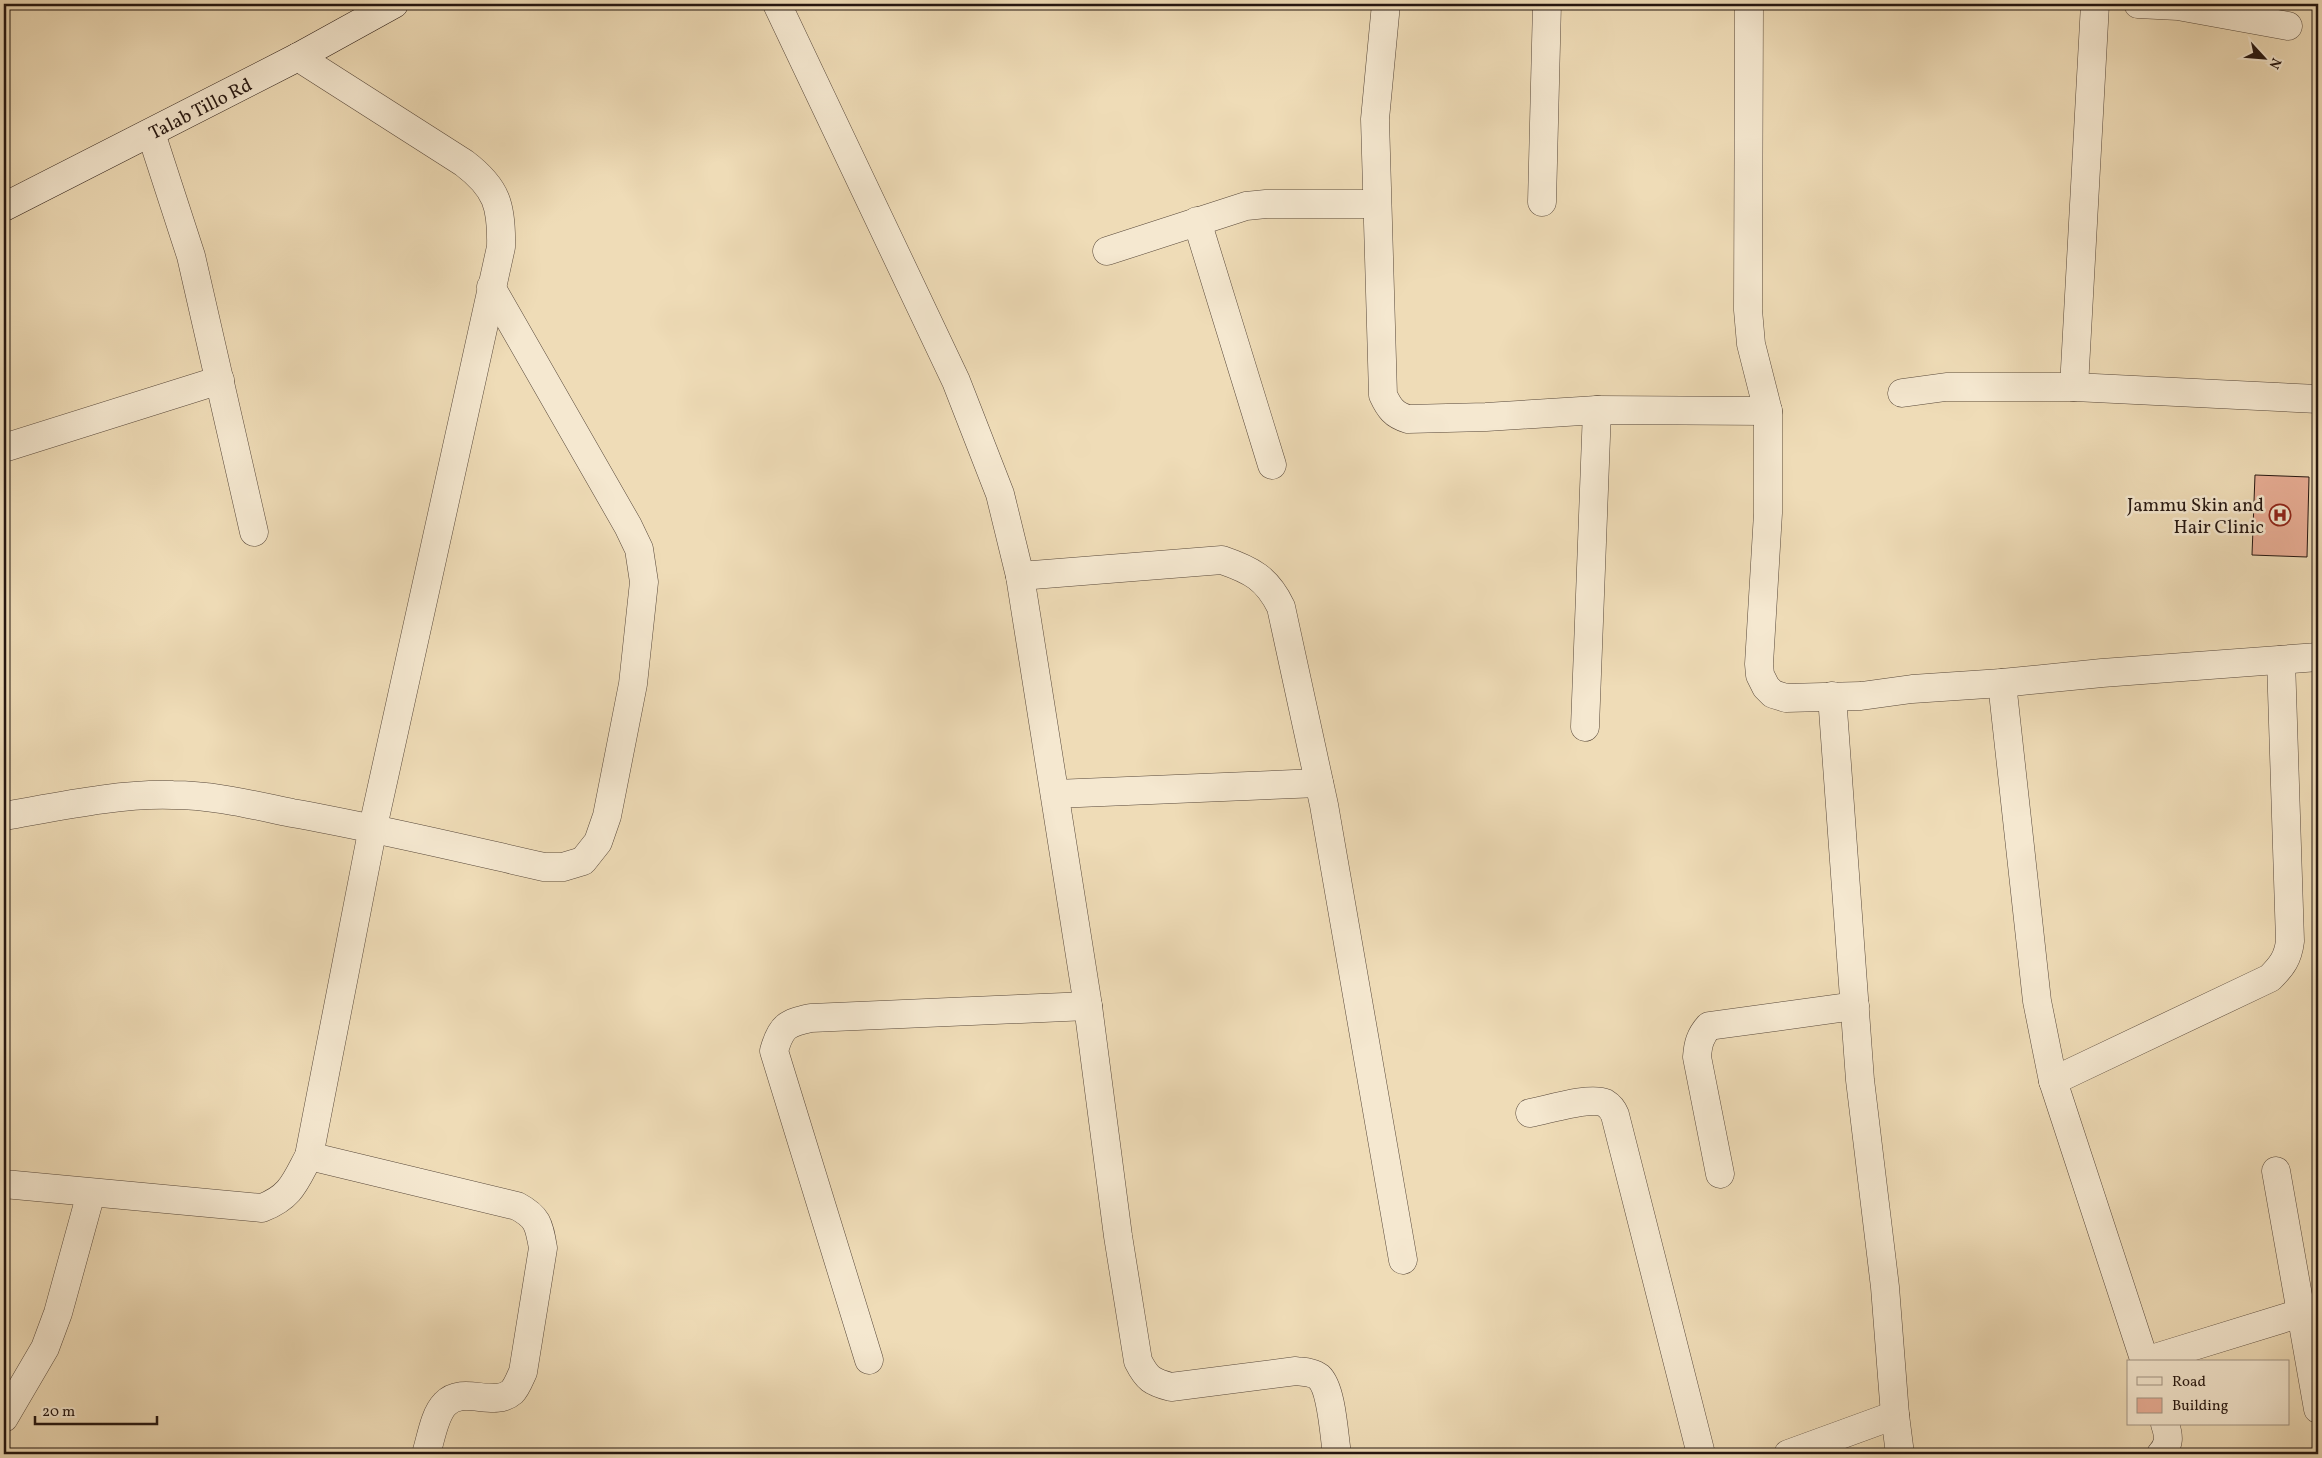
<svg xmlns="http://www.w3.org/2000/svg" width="2322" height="1458" font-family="Vollkorn,serif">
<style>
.building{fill:#e9ae96;stroke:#251610}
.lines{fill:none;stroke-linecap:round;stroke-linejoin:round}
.minor-casing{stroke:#58483a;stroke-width:29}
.secondary-casing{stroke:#251610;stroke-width:29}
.minor{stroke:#f5e8d0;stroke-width:28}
.secondary{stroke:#f5e8d0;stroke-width:28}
.labels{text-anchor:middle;stroke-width:5;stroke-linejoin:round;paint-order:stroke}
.street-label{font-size:19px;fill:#251610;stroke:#f5e8d0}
.poi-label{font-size:19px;fill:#251610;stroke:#f5e8d0;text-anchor:end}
</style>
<rect width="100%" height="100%" fill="#efdcb7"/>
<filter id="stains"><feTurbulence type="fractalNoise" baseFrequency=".004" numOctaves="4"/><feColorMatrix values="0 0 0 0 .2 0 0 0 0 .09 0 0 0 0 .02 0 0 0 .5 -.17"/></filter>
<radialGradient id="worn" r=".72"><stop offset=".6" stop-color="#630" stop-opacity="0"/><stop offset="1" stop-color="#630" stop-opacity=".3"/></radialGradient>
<polygon class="building" points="2255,475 2309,477 2307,557 2252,555"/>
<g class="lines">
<g class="minor-casing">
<g id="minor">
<path d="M 777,4 L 956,381 L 1000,494 L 1020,576 L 1088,1006 L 1118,1236 L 1138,1361 C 1147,1379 1152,1382 1171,1387 L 1296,1371 C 1303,1372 1313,1372 1319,1377 C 1332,1389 1334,1436 1337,1454"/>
<path d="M 1386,4 L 1375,119 L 1383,395 C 1389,408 1394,415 1408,419 L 1486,417 L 1597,410 L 1768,411"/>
<polyline points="1749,4 1748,310 1751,344 1768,411 1768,513 1759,664 1760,675 1766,687 1773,694 1786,698 1861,696 1912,689 2002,683 2102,673 2318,657"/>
<polyline points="2138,4 2178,6 2288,26"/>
<polyline points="151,133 191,256 254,532"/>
<polyline points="1542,202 1547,4"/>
<polyline points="1197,221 1272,465"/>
<polyline points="1107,251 1246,206 1266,204 1377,204"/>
<polyline points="2074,387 2095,4"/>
<polyline points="1902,393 1946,387 2074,387 2318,399"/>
<polyline points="4,448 220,380"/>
<path d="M 1020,576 L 1222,560 C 1251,570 1267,578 1281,607 L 1324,805 L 1403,1260"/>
<polyline points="2002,683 2037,1001 2053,1081 2145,1362"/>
<polyline points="1832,696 1860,1080 1885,1287 1895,1415 1900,1454"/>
<polyline points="1585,727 1597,410"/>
<polyline points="1055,794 1319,783"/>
<path d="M 4,816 C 56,807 120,793 173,795 C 213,795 253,805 292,813 C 377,828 460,848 544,867 L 563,867 L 583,861 L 598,842 L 607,816 L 633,684 L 644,582 L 639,549 L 628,526 L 491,287"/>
<path d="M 2053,1081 L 2270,978 C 2282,966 2288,958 2290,941 L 2281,660"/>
<path d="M 1530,1113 C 1547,1110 1590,1096 1605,1103 C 1610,1106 1613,1110 1615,1115 L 1701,1454"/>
<path d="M 309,1156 L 517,1206 C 538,1217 539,1225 543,1248 L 523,1372 C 520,1378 517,1387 512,1392 C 494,1408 463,1385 445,1404 C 434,1415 431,1439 426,1454"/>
<polyline points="2276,1171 2318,1409"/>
<path d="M 1720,1174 L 1697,1057 C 1698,1044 1700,1036 1709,1026 L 1855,1006"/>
<path d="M 4,1184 L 262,1208 C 291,1197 295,1182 309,1156 L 373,827 L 501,247 C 502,206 497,188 464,163 L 298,57"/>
<path d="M 869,1360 L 774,1051 C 781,1026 787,1023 811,1018 L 1088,1006"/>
<polyline points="2145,1361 2301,1313"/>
<polyline points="4,1418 45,1348 58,1313 91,1193"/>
<polyline points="1788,1454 1895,1415"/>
<path d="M 2161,1454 C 2170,1444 2169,1436 2165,1424"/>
</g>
</g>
<g class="secondary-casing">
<polyline id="secondary" points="4,207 298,57 394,4"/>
</g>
<use href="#minor" class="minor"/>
<use href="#secondary" class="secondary"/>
</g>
<defs>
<g id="hospital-ring" transform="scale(1.125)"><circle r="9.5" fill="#f5e8d0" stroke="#8f2418" stroke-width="1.5"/><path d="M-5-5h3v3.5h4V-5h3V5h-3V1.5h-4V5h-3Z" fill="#8f2418"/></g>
</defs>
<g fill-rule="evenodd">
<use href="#hospital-ring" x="2280" y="515"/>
</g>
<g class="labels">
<g class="street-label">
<text transform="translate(200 108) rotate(-27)" y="7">Talab Tillo Rd</text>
</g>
<g class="poi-label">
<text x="2264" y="511">Jammu Skin and<tspan x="2264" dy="22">Hair Clinic</tspan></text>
</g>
</g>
<rect width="2322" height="1458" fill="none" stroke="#efdcb7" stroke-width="20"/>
<rect x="5" y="5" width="2312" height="1448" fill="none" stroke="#251610" stroke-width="2.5"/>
<rect x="10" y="10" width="2302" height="1438" fill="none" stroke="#251610"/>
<rect x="2127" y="1360" width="162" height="65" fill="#f5e8d0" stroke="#a29483"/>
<rect x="2137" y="1377" width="25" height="8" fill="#f5e8d0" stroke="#a29483"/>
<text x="2172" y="1386" font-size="15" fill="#251610">Road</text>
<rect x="2137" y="1398" width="25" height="15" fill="#e9ae96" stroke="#a29483"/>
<text x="2172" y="1410" font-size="15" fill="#251610">Building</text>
<g transform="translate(2264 58) rotate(116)" stroke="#f5e8d0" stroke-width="4" paint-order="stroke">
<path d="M0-4L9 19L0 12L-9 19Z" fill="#251610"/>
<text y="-8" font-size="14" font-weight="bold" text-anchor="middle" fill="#251610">N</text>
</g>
<path d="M35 1416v8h122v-8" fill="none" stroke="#251610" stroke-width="2.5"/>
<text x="42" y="1416" font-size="15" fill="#251610" stroke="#f5e8d0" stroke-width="4" paint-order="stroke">20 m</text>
<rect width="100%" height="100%" filter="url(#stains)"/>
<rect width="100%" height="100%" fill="url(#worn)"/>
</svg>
